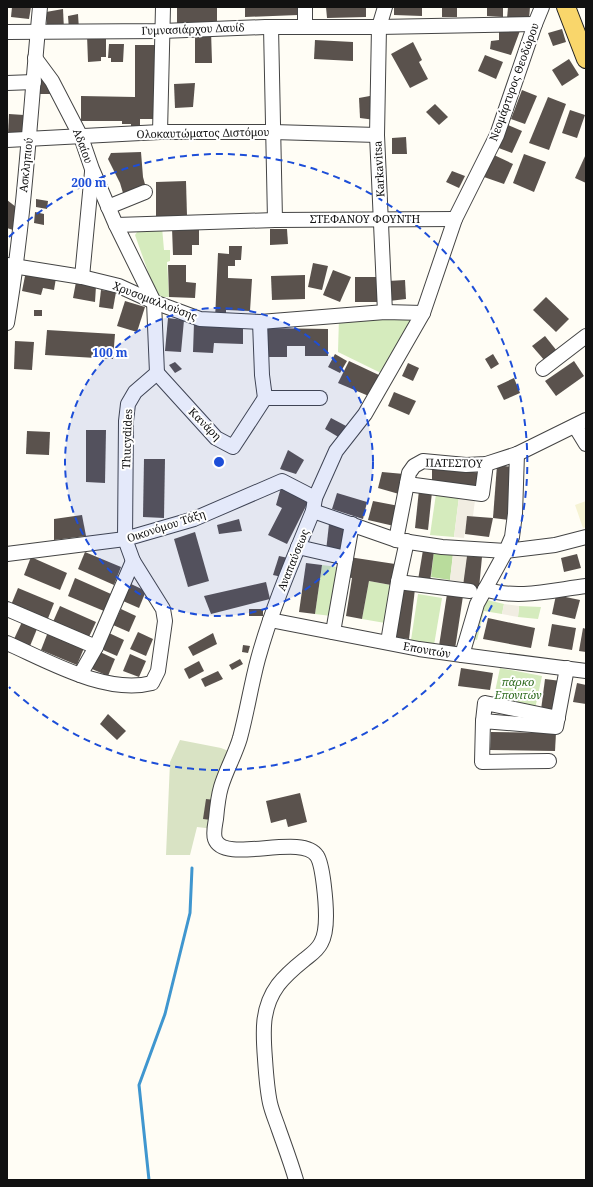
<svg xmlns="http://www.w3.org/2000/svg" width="593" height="1187" font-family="'Noto Serif',serif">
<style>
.farmland{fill:#f6f3d4}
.green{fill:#d5ebbd}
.forest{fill:#b9dc9c}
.cemetery{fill:#d9e3c4}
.plaza{fill:#f1ede2}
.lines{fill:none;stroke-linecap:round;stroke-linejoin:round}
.stream{stroke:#3f96cf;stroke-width:3}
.building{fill:#5a524d}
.minor-casing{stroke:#444;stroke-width:16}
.major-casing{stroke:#222;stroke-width:20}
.minor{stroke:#fff;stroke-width:14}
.major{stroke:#f9d66b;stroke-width:18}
.ring{fill:none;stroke:#1d4ed8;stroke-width:2;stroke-dasharray:7 5}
.labels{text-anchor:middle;stroke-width:4;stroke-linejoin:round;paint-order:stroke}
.street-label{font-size:11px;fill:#111;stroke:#fff}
.park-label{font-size:11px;font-style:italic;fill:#2f6b1f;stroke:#fff}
.centre{fill:#1d4ed8;stroke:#fff;stroke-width:2}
.ring-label{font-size:12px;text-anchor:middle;font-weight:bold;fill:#1d4ed8;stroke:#fff;stroke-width:4;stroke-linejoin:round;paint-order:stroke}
</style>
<rect width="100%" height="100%" fill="#fffdf5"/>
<polygon class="farmland" points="586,501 586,527 583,528 575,505"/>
<g class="green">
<polygon points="162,227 164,250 170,250 170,261 167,262 169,297 157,297 135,235 140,228"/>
<polygon points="419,316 383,374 338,352 339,317"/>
<polygon points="436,494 459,497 454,537 430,535"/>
<polygon points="322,565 338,567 331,616 315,614"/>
<polygon points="369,581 391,585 385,623 362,619"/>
<polygon points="418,594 442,598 434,645 411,640"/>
<polygon points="483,599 504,604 502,614 484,611 477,640 473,639"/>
<polygon points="519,606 541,607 538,619 518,617"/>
<polygon points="500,668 542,676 535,709 493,701"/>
</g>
<polygon class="forest" points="434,551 453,554 450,580 431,577"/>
<polygon class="cemetery" points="180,740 221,748 231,752 214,829 197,827 190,855 166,855 170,762"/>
<g class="plaza">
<polygon points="459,497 475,500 473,516 467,516 464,538 454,537"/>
<polygon points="453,554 467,556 464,582 450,580"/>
<polygon points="504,604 519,606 518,617 502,614"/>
</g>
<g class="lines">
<polyline class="stream" points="149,1180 139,1085 165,1014 190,913 192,868"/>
</g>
<g class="building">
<polygon points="12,7 31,7 29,19 11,17"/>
<rect x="177" y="7" width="40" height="16"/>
<polygon points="245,7 298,7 298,15 245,17"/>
<polygon points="326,7 366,7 366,17 327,18"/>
<polygon points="394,7 422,7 422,16 394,15"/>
<polygon points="438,7 457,7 457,17 442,17 442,8 438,8"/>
<polygon points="487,7 503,7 503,17 487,16"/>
<polygon points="508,7 530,7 529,19 507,19"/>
<polygon points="63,9 64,30 47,29 46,12"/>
<polygon points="78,14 79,30 69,30 68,16"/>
<polygon points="499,28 521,28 511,55 490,49 491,41 499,40"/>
<polygon points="562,29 566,42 553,46 548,33"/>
<polygon points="211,31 212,63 195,63 195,32"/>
<polygon points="106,34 106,57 101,57 101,61 88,62 87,35"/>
<polygon points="315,40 353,42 353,61 314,59"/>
<polygon points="413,42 422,60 419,62 428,79 410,88 391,54"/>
<polygon points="109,44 124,44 123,62 111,62 111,58 108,58"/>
<polygon points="135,45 157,45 156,119 140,119 140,129 131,129 131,124 122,124 122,121 81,121 81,96 135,97"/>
<polygon points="485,55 503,62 496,79 478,71"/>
<polygon points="569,59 579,75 562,86 552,70"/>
<polygon points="39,81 50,81 51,94 39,94"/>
<polygon points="195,83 193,107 175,108 174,84"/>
<polygon points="522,90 537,96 525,124 511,119"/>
<polygon points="375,95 375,120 360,118 359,98"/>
<polygon points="548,97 566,104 549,150 529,143"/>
<polygon points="435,104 448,117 439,125 426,112"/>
<polygon points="570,110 585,115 577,138 562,133"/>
<polygon points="9,114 24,115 23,135 8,134"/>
<polygon points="506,124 522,131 512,153 496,147"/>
<polygon points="406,137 407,154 392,154 392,138"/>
<polygon points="141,152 143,177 146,188 123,193 120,183 108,159 111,153"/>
<polygon points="524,154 546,162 534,192 513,183"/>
<polygon points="586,154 586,183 575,178"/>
<polygon points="494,155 513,164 504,184 484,177"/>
<polygon points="452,171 465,176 459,188 446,182"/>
<polygon points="186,181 187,216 156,216 156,182"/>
<polygon points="36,199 48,201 47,209 36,207"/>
<polygon points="7,200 16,207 13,230 7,228"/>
<polygon points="35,212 44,214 44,225 34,223"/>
<polygon points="172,228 199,229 199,245 192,245 192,255 173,255"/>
<polygon points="270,229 287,229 288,244 270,245"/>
<polygon points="229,246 242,246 241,260 235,260 235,266 228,266 228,278 252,279 250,311 226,310 226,319 215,319 218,253 229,254"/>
<polygon points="313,263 328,266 322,290 308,287"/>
<polygon points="168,265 186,265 186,282 196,283 195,298 169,297"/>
<polygon points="333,270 351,277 340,302 323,295"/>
<polygon points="26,271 56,278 54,290 43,288 41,295 22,291"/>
<polygon points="305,275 305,299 272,300 271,276"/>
<polygon points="355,277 378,277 379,302 355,302"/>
<polygon points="405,280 406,299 389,301 388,281"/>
<polygon points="76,282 96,286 95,302 73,298"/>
<polygon points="101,290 116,292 113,309 99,307"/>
<polygon points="546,297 569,319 556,332 533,310"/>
<polygon points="125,301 145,307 137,332 117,326"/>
<rect x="34" y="310" width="8" height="6"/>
<polygon points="168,318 184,320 181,352 165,351"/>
<polygon points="194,323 243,324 243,344 214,343 213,353 193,352"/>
<polygon points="266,328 328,329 328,356 305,356 305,346 287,346 287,357 266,357"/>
<polygon points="47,330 115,334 113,359 45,355"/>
<polygon points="545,336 557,351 545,361 532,346"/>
<polygon points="15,341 34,342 32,370 14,369"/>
<polygon points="335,354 347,361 340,373 328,367"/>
<polygon points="493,354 499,364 491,369 485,359"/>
<polygon points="349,361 381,376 371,397 338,383"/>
<polygon points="574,361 584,376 556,396 545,381"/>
<polygon points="175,362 182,369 175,373 169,365"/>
<polygon points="408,363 419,368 413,381 402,376"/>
<polygon points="514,378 520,393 504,400 497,386"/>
<polygon points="394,392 416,401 409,415 388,406"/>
<polygon points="331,418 348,427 340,438 325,429"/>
<polygon points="86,430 106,430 105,483 86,482"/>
<polygon points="27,431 50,432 49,455 26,454"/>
<polygon points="288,450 304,460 296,474 280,469"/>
<polygon points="144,459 165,459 164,518 143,517"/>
<polygon points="497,465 513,467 509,520 493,518"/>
<polygon points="432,468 483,473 480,490 432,485"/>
<polygon points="382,472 404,474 399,494 378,488"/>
<polygon points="282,484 310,498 287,544 268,535 282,508 276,505"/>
<polygon points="419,490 432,492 428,530 415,528"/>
<polygon points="337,493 367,502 363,519 332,509"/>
<polygon points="373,501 399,506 394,526 368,520"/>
<polygon points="82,515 86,536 54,540 54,519"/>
<polygon points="467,516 493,518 489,537 465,534"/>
<polygon points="239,519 242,531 219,534 217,525"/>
<polygon points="329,524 346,526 343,553 326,551"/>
<polygon points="195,532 209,581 188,587 174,539"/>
<polygon points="423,550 434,551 430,582 418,580"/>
<polygon points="85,552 121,567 114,585 78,569"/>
<polygon points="577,554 581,568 564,572 561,558"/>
<polygon points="279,556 288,558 282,577 273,575"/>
<polygon points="467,556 482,557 479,588 463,586"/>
<polygon points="31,557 67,573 60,590 24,575"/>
<polygon points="349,557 395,564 391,585 369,581 362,619 346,616 352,578 346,577"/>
<polygon points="306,563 322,565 315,614 299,612"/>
<polygon points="75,578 111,594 104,611 68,596"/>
<polygon points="266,582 270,599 211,614 204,596"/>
<polygon points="131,584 146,591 139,608 123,601"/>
<polygon points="400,587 415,589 409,639 393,637"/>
<polygon points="18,588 54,603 47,621 11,605"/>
<polygon points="447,594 463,596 455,649 439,646"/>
<polygon points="556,595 580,600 575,619 552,614"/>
<polygon points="60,606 96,622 88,639 52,624"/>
<polygon points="121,609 136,616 129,632 113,625"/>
<rect x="249" y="609" width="14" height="7"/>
<polygon points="488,618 535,628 531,648 483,639"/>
<polygon points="22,622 37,629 30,646 14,639"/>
<polygon points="552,624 576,628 572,650 548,646"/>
<polygon points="583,628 586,629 586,652 579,651"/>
<polygon points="48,632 84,648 77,665 41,650"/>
<polygon points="138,632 153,639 146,656 130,649"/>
<polygon points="109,633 124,640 117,656 101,649"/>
<polygon points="213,633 217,644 193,656 188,647"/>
<polygon points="243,645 250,646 248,653 242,652"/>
<polygon points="100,652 115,659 108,676 92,669"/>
<polygon points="130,654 146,661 139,677 123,671"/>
<polygon points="240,659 243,664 232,670 229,665"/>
<polygon points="199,661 204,671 189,679 184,669"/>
<polygon points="461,668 493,673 490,690 458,686"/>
<polygon points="218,671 223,679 205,687 201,679"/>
<polygon points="545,679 561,681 556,713 541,710"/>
<polygon points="577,683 586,685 586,704 573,702"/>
<polygon points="108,714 126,731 117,740 100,724"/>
<polygon points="491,732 556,733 555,751 490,750"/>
<polygon points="300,793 307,822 288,827 286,819 271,823 266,801"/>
<polygon points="206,799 215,800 211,820 203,819"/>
</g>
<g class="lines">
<g class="minor-casing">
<g id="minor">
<polyline points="305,7 305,27"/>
<polyline points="271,27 275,220"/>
<polyline points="7,32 162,31 265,27 379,27 535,24"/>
<polyline points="35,58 52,81 81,137 92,169 116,225 154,302 157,373 135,392 128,404 126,421 125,539 133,561"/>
<polyline points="7,83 34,82"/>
<polyline points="160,132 163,7"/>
<polyline points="7,140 160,132 273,132 377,135"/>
<polyline points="108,207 145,192"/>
<polyline points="116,225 275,220 455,219"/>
<polyline points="7,265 82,277 119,286 154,302 200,319 260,322 385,312 423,313"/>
<polyline points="82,277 92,172"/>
<polyline points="385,312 377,135 379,27 385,7"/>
<polyline points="260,322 262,375 265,398"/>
<path d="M 7,323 C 25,218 30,112 40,7"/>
<polyline points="543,369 586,336"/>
<polyline points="157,373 216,438 233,447 265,398"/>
<polyline points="265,398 320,398"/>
<polyline points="575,426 586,444"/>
<polyline points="407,484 482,494 486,464"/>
<polyline points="313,511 396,540 442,547 506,551 555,545 586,537"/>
<polyline points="396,540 409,473 414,466 423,461 466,465 486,464 517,454 586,420"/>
<polyline points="298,547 346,558"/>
<polyline points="7,554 125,539 194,519 282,481 315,498"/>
<polyline points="398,582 470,591"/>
<path d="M 485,589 C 517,600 553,590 586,586"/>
<path d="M 7,609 L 96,647 L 133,561 L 163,609 L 165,621 L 158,671 L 152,683 C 106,695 48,661 7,643"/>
<polyline points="270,620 419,649 462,655 586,671"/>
<polyline points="333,632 352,524"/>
<polyline points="388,642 398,582 407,541"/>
<polyline points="462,655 477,604 506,551 512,537 515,514 517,454"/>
<polyline points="80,675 96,647"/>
<polyline points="483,721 485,703 558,718"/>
<polyline points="549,761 482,762 483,721 556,727 567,668"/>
<path d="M 296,1180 C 291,1163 285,1147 279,1130 C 276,1121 272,1112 270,1103 C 267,1089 266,1074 265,1059 C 263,1033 261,1008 278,985 C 285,976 294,968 304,960 C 310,955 317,951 321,943 C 325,936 326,924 326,916 C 326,903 323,865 317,856 C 302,832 224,865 215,839 C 213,833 215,825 216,819 C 217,808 218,797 221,787 C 226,770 235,755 240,738 C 247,712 251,685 258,659 C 272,608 293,560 313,511 L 315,498 L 336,451 L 365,414 L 423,313 L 455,219 L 497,135 L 535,24 L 542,7"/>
</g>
</g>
<g class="major-casing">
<polyline id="major" points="566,7 586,59"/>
</g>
<use href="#minor" class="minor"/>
<use href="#major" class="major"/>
</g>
<circle cx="219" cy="462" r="154" fill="#1d4ed8" fill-opacity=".12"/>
<g class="ring">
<circle cx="219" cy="462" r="154"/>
<path d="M9 237A308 308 0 1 1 9 687"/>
</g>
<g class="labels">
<g class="street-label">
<text transform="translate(193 29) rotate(-2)" y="4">Γυμνασιάρχου Δαυίδ</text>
<text transform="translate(514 82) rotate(-70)" y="4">Νεομάρτυρος Θεοδώρου</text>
<text transform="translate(203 133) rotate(-1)" y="4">Ολοκαυτώματος Διστόμου</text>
<text transform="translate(83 146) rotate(69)" y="4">Αδαίου</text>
<text transform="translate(26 165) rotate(-84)" y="4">Ασκληπιού</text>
<text transform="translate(379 169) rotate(-93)" y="4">Karkavitsa</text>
<text x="365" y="223">ΣΤΕΦΑΝΟΥ ΦΟΥΝΤΗ</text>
<text transform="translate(155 301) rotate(21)" y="4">Χρυσομαλλούσης</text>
<text transform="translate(205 424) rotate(45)" y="4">Κανάρη</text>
<text transform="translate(127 439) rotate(-88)" y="4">Thucydides</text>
<text transform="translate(454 463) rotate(1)" y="4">ΠΑΤΕΣΤΟΥ</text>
<text transform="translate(166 526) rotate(-18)" y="4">Οικονόμου Τάξη</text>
<text transform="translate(293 560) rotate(-68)" y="4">Αναπαύσεως</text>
<text transform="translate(427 650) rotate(10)" y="4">Επονιτών</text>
</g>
<g class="park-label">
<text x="518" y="686">πάρκο<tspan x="518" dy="13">Επονιτών</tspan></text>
</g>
</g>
<circle cx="219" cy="462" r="6" class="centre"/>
<g class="ring-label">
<text x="89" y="187">200 m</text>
<text x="110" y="357">100 m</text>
</g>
<rect width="593" height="1187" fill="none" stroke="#111111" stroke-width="16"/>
</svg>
